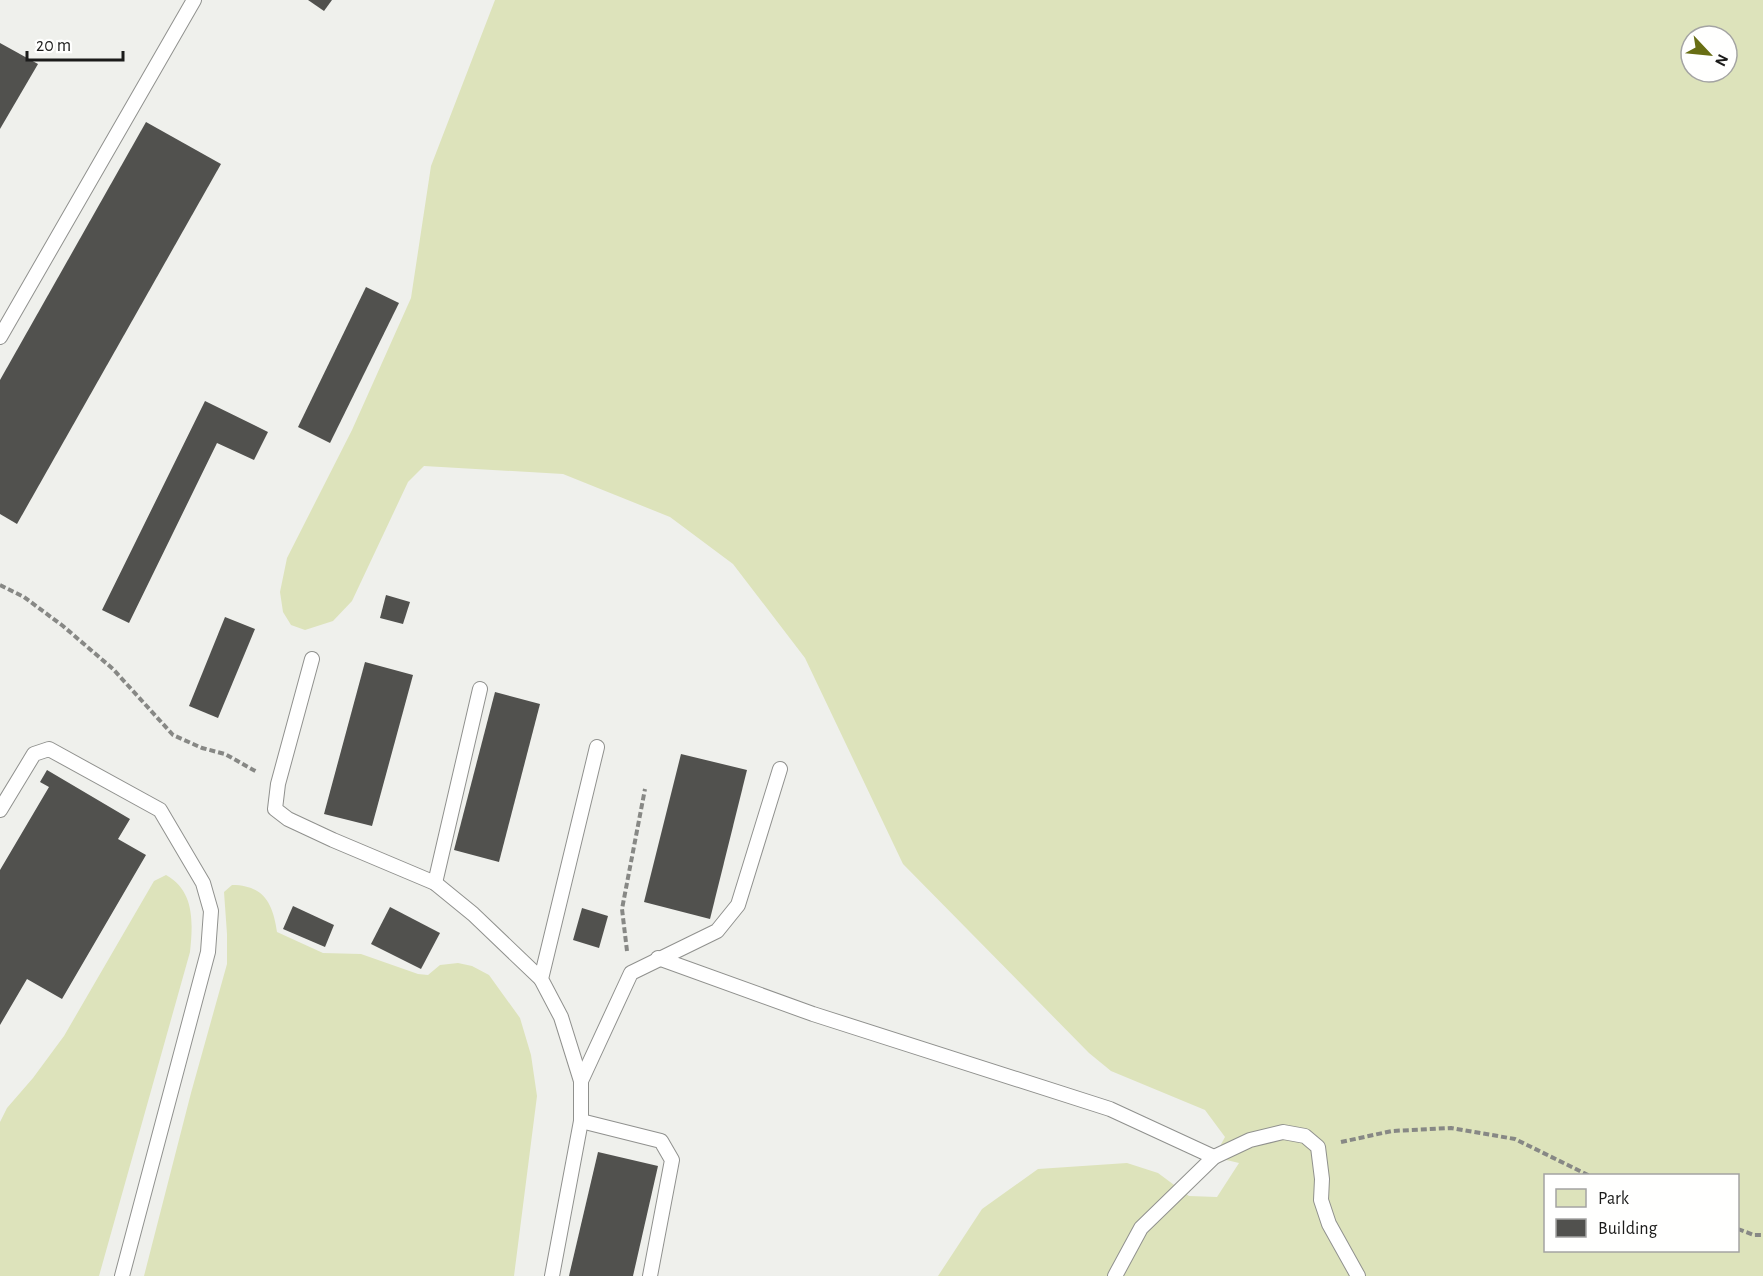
<svg xmlns="http://www.w3.org/2000/svg" width="1763" height="1276" font-family="'Alegreya Sans',sans-serif">
<style>
.green{fill:#dde3bb;fill-rule:evenodd}
.building{fill:#51514e}
.lines{fill:none;stroke-linecap:round;stroke-linejoin:round}
.service-casing{stroke:#90918e;stroke-width:16}
.path{stroke:#878885;stroke-width:4;stroke-dasharray:6 3;stroke-linecap:butt}
.service{stroke:#fff;stroke-width:14}
</style>
<rect width="100%" height="100%" fill="#eff0ec"/>
<g class="green">
<path d="M 495,0 L 1763,0 L 1763,1276 L 938,1276 L 982,1209 L 1038,1169 L 1127,1163 L 1158,1173 L 1189,1196 L 1217,1197 L 1239,1163 L 1214,1157 L 1225,1137 L 1205,1110 L 1111,1071 L 1089,1053 L 903,864 L 805,658 L 733,564 L 670,517 L 563,474 L 424,466 L 408,482 L 352,601 L 333,621 L 305,630 L 291,625 L 283,612 L 280,592 L 287,558 L 352,430 L 411,298 L 431,166 ZM 1691,36 L 1727,36 L 1727,72 L 1691,72 ZM 1546,1176 L 1738,1176 L 1738,1250 L 1546,1250 Z"/>
<path d="M 166,875 C 195,891 193,923 190,952 L 99,1276 L 0,1276 L 0,1122 L 7,1108 L 33,1078 L 64,1036 L 154,881 Z"/>
<path d="M 232,885 C 264,885 273,904 277,932 L 323,953 L 361,954 L 418,974 L 428,975 L 440,965 L 458,963 L 472,966 L 489,975 L 520,1018 L 531,1055 L 537,1096 L 514,1276 L 144,1276 L 191,1093 L 227,964 L 227,934 L 224,892 Z"/>
</g>
<g class="building">
<polygon points="308,0 332,0 324,11"/>
<polygon points="0,43 38,64 0,129"/>
<polygon points="146,122 221,164 17,524 0,514 0,380"/>
<polygon points="366,287 399,303 330,443 298,427"/>
<polygon points="205,401 268,432 254,460 217,443 129,623 102,610"/>
<polygon points="386,595 410,602 403,624 380,618"/>
<polygon points="225,617 255,629 218,718 189,706"/>
<polygon points="365,662 413,675 372,826 324,814"/>
<polygon points="495,692 540,704 499,862 454,850"/>
<polygon points="681,754 747,770 710,919 644,902"/>
<polygon points="47,770 130,819 118,839 146,855 62,999 27,979 0,1025 0,870 49,787 40,782"/>
<polygon points="293,906 334,925 325,947 283,929"/>
<polygon points="390,907 440,933 421,969 371,944"/>
<polygon points="582,908 608,916 599,948 573,940"/>
<polygon points="598,1152 658,1166 633,1276 569,1276"/>
</g>
<g class="lines">
<g class="service-casing">
<g id="service">
<polyline points="0,337 194,0"/>
<polyline points="312,659 278,784 275,809 288,819 333,840 435,883 473,914 541,979"/>
<polyline points="0,810 34,754 49,749 160,810 203,883 211,911 208,952 122,1276"/>
<polyline points="435,883 480,689"/>
<polyline points="658,958 813,1014 1110,1109 1214,1157"/>
<polyline points="581,1081 631,973 717,931 738,905 780,769"/>
<polyline points="581,1121 661,1141 672,1160 650,1276"/>
<polyline points="552,1276 581,1121 581,1081 561,1017 541,979 597,747"/>
<polyline points="1115,1276 1141,1228 1214,1157 1250,1140 1283,1132 1305,1136 1318,1147 1322,1179 1321,1200 1329,1224 1358,1276"/>
</g>
</g>
<g class="path">
<polyline points="0,585 24,597 63,626 113,669 173,735 202,748 225,754 257,772"/>
<polyline points="627,951 622,909 645,789"/>
<polyline points="1341,1142 1392,1131 1451,1128 1515,1139 1590,1176"/>
<polyline points="1738,1229 1754,1235 1763,1235"/>
</g>
<use href="#service" class="service"/>
</g>
<rect x="1544" y="1174" width="195" height="78" fill="#fffffe" stroke="#a4a4a3" stroke-width="1.5"/>
<rect x="1556" y="1189" width="30" height="18" fill="#dde3bb" stroke="#a4a4a3" stroke-width="1.5"/>
<text x="1598" y="1204" font-size="18" fill="#1b1b1a">Park</text>
<rect x="1556" y="1219" width="30" height="18" fill="#51514e" stroke="#a4a4a3" stroke-width="1.5"/>
<text x="1598" y="1234" font-size="18" fill="#1b1b1a">Building</text>
<g transform="translate(1709 54) rotate(116)"><circle r="28" fill="#fffffe" stroke="#a4a4a3" stroke-width="1.5"/>
<path d="M0-4.5L10 22L0 15L-10 22Z" fill="#686e13"/>
<text y="-9" font-size="16" font-weight="bold" text-anchor="middle" fill="#1b1b1a">N</text>
</g>
<path d="M27 51v9h96v-9" fill="none" stroke="#1b1b1a" stroke-width="3"/>
<text x="36" y="51" font-size="18" fill="#1b1b1a" stroke="#fffffe" stroke-width="4.5" paint-order="stroke">20 m</text>
</svg>
